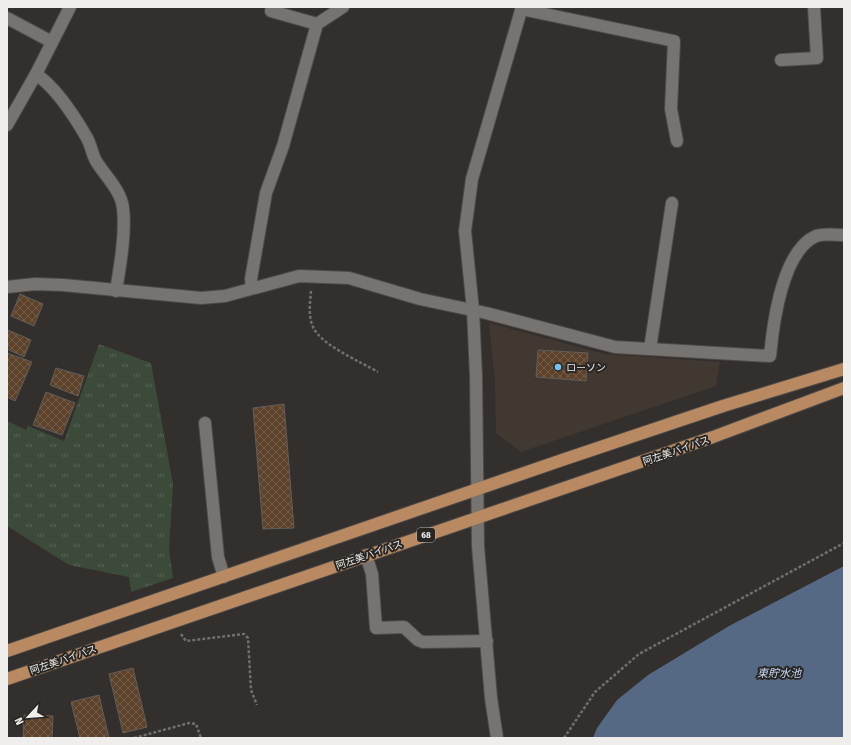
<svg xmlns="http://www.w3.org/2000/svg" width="851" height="745" font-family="'Fira Sans Condensed','Noto Sans JP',sans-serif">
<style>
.built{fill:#403831}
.grass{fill:url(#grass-tufts)}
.water{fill:#556884}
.building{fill:url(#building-cross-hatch);stroke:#615e5b}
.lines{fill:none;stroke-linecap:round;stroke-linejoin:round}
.minor-casing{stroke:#4d4b49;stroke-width:14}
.major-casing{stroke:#4d4b49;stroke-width:14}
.path{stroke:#716f6d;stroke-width:2.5;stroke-dasharray:3 2;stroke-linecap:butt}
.minor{stroke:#777370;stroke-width:12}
.major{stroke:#b98a61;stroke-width:12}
.poi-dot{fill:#72c1f5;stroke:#282623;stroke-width:1.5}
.labels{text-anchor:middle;stroke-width:4;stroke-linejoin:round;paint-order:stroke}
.shield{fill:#282623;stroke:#b4b2b0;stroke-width:1}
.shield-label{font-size:9px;font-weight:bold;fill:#f0eeed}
.poi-label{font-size:10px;fill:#f0eeed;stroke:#282623;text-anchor:start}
.street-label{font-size:10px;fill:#f0eeed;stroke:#282623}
.water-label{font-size:11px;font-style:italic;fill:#c6dbfa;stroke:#282623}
</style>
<defs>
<pattern id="grass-tufts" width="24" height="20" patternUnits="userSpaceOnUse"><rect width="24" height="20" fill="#3c4a39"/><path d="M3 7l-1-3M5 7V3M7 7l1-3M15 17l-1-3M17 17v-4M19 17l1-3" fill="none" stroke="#586456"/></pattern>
<pattern id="building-cross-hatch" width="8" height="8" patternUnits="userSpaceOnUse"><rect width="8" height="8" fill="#5c422b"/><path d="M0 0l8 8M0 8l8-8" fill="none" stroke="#745e4a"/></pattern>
</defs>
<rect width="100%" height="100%" fill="#322f2d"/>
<polygon class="built" points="489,323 605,354 720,362 716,386 521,452 496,433 495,382"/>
<polygon class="grass" points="99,344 151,363 173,484 169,549 173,578 131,592 129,577 69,565 7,526 7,421 26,430 28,426 64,441"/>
<polygon class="water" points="844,566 844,738 593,738 597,728 617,700 648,675 729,626"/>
<g class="building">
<polygon points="20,294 43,304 34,326 11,316"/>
<polygon points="8,330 31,340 24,357 7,349"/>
<polygon points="538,350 588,353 586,381 536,377"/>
<polygon points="7,353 32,362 15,401 7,397"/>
<polygon points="56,368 84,376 78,396 50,385"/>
<polygon points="46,392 75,403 62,435 33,425"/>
<polygon points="284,404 294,528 263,529 253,408"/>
<polygon points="133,668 147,727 123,733 109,674"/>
<polygon points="99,695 109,738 80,738 71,702"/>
<polygon points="24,715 53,716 52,738 23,738"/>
</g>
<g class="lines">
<g class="minor-casing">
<g id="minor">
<polyline points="521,9 674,41 671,109 677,141"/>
<polyline points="7,18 52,42"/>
<polyline points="317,24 343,7"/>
<polyline points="781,60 817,58 814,7"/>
<path d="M 36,74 C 56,88 75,117 87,138 C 91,145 92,154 96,161 C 105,176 121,190 123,208 C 126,233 120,266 116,291"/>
<polyline points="7,125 36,74 70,7"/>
<path d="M 7,287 L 35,284 L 63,285 L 201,298 L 225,296 L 299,276 L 349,278 L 420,299 L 486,313 L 615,347 L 770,356 C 773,324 782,251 816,236 C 825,233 835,235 844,235"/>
<polyline points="252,288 251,279 266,193 283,146 317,24 271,11 273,7"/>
<polyline points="650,349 672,203"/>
<polyline points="205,423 218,557 224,577"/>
<polyline points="366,555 372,574 376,628 404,627 418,640 423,642 487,641"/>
<polyline points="497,738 491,698 478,546 476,376 473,310 465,231 472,179 522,7"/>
</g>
</g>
<g class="major-casing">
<g id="major">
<polyline points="7,651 565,459 723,406 844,369"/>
<polyline points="7,679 713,437 844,388"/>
</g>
</g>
<g class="path">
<path d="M 311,291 C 310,303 308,316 313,327 C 321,345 361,362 378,372"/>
<polyline points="181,634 186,641 244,634 248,638 251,690 257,705"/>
<polyline points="134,738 189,723 196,724 201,738"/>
<polyline points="564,738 595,692 639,654 844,543"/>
</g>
<use href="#minor" class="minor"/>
<use href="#major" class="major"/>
</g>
<circle class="poi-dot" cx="558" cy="367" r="4"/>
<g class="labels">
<rect class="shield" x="417" y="528" width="18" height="14" rx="3"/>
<g class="shield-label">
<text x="426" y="538">68</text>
</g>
<g class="poi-label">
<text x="566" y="371">ローソン</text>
</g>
<g class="street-label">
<text transform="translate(676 450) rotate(-19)" y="4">阿左美バイパス</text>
<text transform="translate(369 554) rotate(-19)" y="4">阿左美バイパス</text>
<text transform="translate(63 659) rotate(-19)" y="4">阿左美バイパス</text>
</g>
<g class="water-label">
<text x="779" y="677">東貯水池</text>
</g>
</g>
<rect width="851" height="745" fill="none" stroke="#f0eeed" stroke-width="16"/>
<g transform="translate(28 717) rotate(244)" stroke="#282623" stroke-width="3" paint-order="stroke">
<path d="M0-3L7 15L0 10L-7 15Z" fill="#f0eeed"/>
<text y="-6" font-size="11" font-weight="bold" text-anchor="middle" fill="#f0eeed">N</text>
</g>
</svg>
